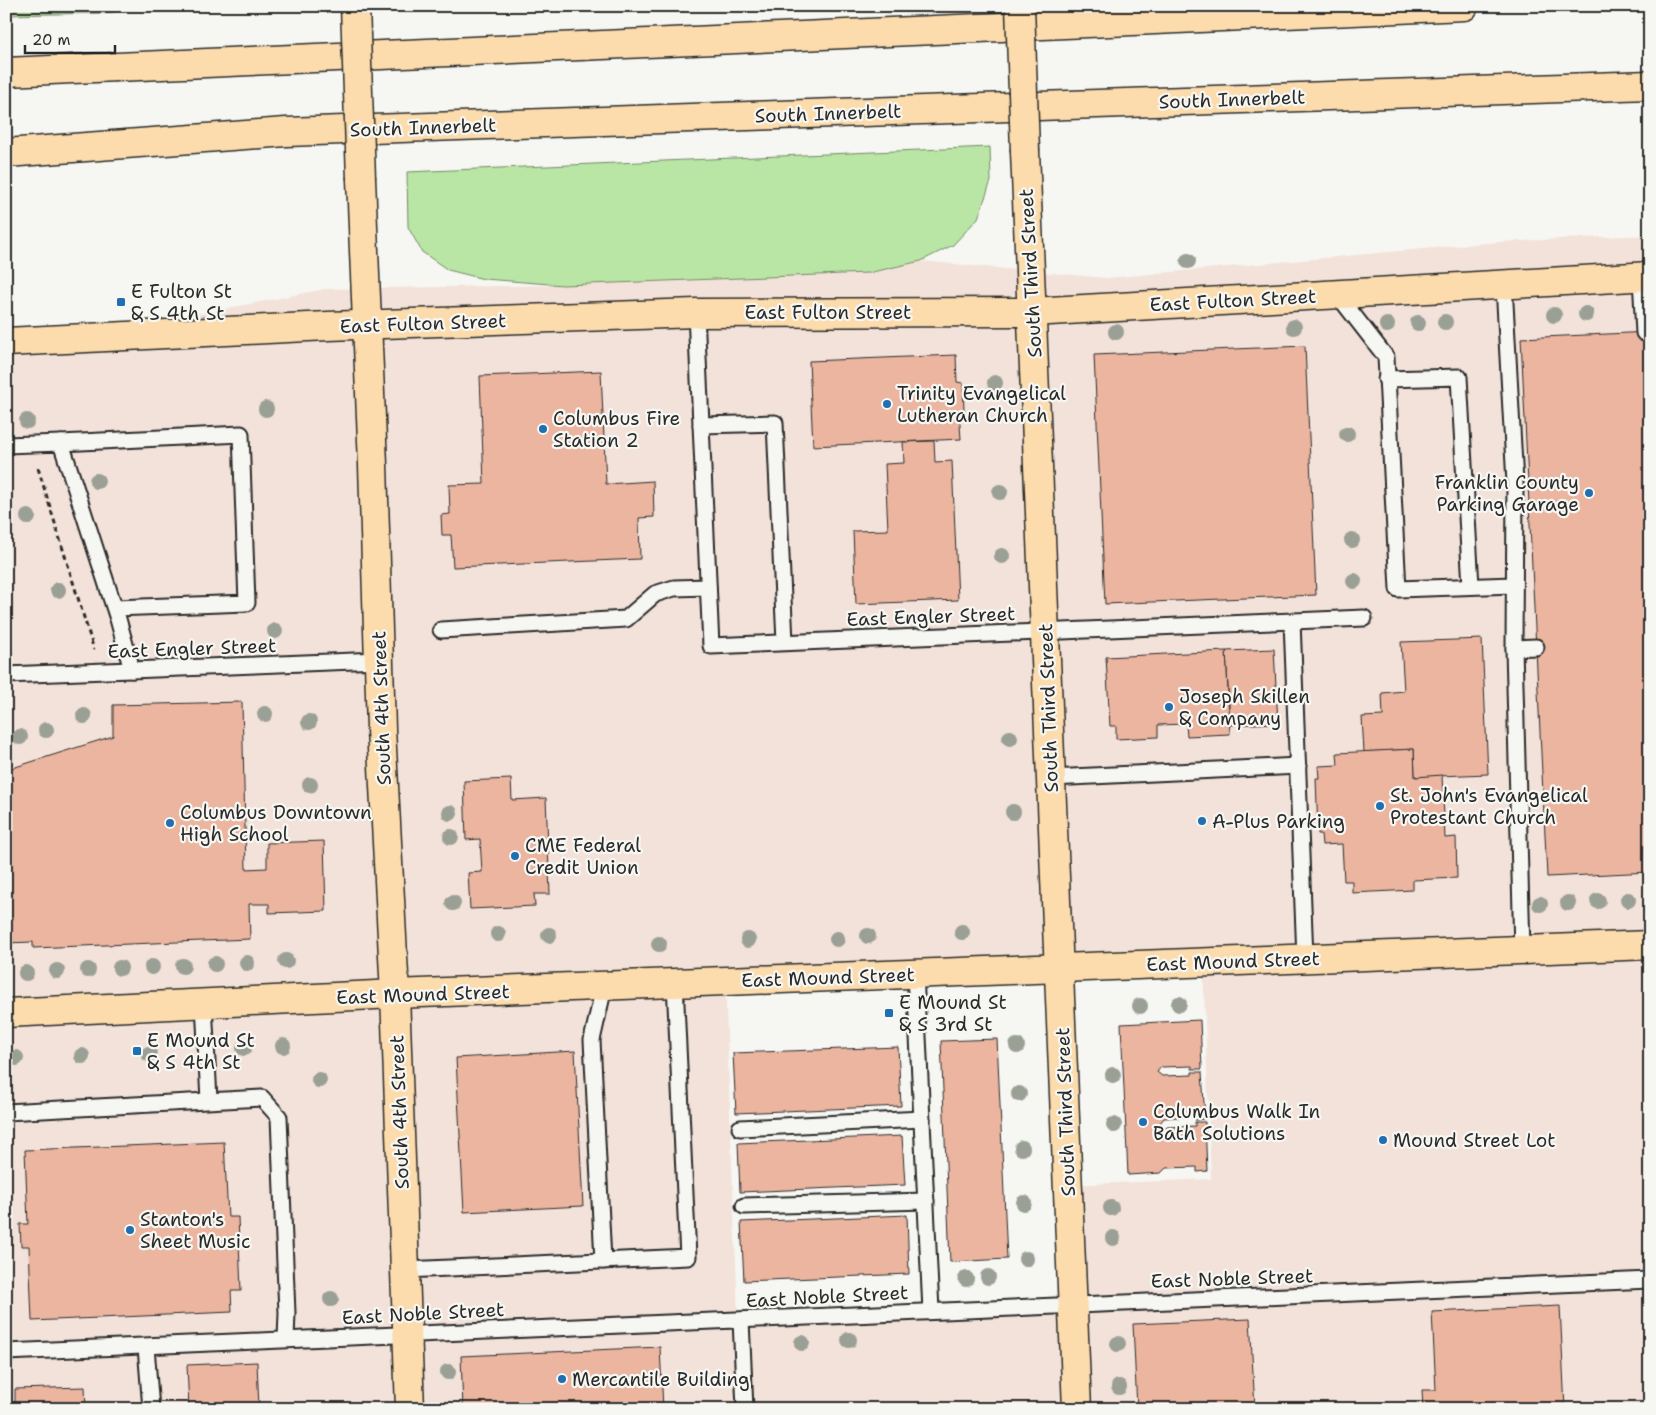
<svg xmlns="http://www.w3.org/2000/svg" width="1656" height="1415" font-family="'Shantell Sans',sans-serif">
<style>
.built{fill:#f3e2d9;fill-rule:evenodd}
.green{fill:#b9e6a4;stroke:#728868}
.building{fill:#ebb5a0;stroke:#2b2b2b}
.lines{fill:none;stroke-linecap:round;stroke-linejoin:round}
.service-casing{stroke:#2b2b2b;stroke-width:19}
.primary-casing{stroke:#2b2b2b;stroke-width:31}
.motorway-casing{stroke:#2b2b2b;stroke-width:31}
.path{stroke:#2b2b2b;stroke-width:3;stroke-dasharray:5 4;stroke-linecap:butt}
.service{stroke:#f6f6f2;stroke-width:15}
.primary{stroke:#fcdcac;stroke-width:28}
.motorway{stroke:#fcdcac;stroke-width:28}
.primary-bridge-casing{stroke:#2b2b2b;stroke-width:31;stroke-linecap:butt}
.primary-bridge{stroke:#fcdcac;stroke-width:28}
.tree{fill:#9aa095}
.poi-dot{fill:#1f6fb2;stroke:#f6f6f2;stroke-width:2}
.labels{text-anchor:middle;stroke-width:4.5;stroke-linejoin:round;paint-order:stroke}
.street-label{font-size:19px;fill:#2b2b2b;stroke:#f6f6f2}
.poi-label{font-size:19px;fill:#2b2b2b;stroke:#f6f6f2;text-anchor:start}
</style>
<rect width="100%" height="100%" fill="#f6f6f2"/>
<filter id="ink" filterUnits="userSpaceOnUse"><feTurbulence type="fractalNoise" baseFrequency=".02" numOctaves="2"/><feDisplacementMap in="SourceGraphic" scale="10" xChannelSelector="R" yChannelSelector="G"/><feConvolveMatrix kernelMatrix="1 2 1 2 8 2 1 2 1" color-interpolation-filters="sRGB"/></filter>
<g filter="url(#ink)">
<path class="built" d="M 1650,235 L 1650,1409 L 6,1409 L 6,342 L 71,339 L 325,289 L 563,285 L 868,273 L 921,261 L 1107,278 L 1498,242 ZM 1203,964 L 1211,1179 L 1067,1185 L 1072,1305 L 738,1317 L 725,982 Z"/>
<g class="green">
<polygon points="6,6 150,6 106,13 6,15"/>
<polygon points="990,147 991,181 978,218 953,245 921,261 868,273 563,285 484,279 448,270 422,252 408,227 407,172"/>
</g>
<g class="building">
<polygon points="1650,332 1650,872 1547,877 1521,338"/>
<polygon points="1305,346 1316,595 1105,604 1094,355"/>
<polygon points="956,355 957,382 963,383 964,411 959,411 961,439 813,446 809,361"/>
<polygon points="601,371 606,484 653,481 654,517 639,518 640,559 453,567 451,535 442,535 441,515 450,514 449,485 484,484 480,376"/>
<polygon points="934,441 935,462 952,461 958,600 856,604 853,531 888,530 885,464 904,463 903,442"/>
<polygon points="1482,639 1488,774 1415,777 1414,749 1364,752 1362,717 1383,716 1382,693 1404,691 1401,642"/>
<polygon points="1274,649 1278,723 1230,725 1226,651"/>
<polygon points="1226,651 1230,734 1187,736 1186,724 1158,725 1158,737 1116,739 1116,726 1110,726 1106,657"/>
<polygon points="242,702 246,869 267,868 267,843 324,841 326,911 269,913 269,904 249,904 250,939 33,948 33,942 6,943 6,770 113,736 113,705"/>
<polygon points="1414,749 1415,777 1442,775 1445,838 1456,837 1457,878 1413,880 1413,890 1352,893 1352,881 1344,881 1342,844 1322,845 1321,834 1318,834 1316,778 1319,778 1318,766 1338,765 1337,753"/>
<polygon points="511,779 512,800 546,798 550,894 534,894 535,906 470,909 468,873 482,872 480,839 466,840 464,781"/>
<polygon points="1200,1020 1202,1069 1192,1069 1192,1066 1161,1067 1157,1072 1162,1076 1192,1075 1192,1072 1202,1072 1205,1119 1195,1120 1194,1116 1164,1118 1160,1123 1165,1127 1195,1126 1195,1122 1205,1122 1207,1171 1197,1172 1197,1167 1166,1168 1161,1173 1128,1175 1121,1024"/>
<polygon points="997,1039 1007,1259 950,1262 941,1041"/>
<polygon points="898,1047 901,1106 736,1113 733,1053"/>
<polygon points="575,1051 583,1206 464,1212 456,1058"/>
<polygon points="902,1136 905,1185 740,1192 738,1143"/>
<polygon points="224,1142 228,1217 238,1217 241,1291 231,1291 232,1312 32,1321 29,1246 21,1246 20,1224 28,1224 25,1150"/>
<polygon points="907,1215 909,1274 744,1281 741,1222"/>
<polygon points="1560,1306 1565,1409 1423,1409 1422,1390 1436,1390 1432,1312"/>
<polygon points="1250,1319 1255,1409 1137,1409 1133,1324"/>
<polygon points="660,1347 663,1409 463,1409 461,1356"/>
<polygon points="257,1362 259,1409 189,1409 187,1365"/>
<polygon points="85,1387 86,1409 15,1409 15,1389"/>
</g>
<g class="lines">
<g class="service-casing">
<g id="service">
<polyline points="1641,277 1644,333"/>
<polyline points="1504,285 1515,483 1514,648"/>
<polyline points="1337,294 1386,357 1398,589 1514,585"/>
<polyline points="696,313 711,646 1364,618"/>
<polyline points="1386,379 1459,377 1471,586"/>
<polyline points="701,425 775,423 785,642"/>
<polyline points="61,443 241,434 247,603 115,608"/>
<polyline points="6,445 61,443 118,619 132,670"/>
<polyline points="1292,621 1305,958"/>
<polyline points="441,630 626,619 655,594 674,588 708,587"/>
<polyline points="6,675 379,660"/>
<polyline points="1051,778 1298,766"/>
<polyline points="1522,950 1514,648 1536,647"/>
<polyline points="915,973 931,1311"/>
<polyline points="204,1004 209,1100"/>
<polyline points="6,1112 262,1098 279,1117 287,1313 286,1339"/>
<polyline points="740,1128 922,1119"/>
<polyline points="744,1206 926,1201"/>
<polyline points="603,1261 592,1040 604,987"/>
<polyline points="405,1270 688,1257 675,983"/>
<polyline points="741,1320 745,1409"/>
<polyline points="146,1347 151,1409"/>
<polyline points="6,1352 1650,1280"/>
</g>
</g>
<g class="primary-casing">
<g id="primary">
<polyline points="1025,151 1077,1409"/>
<polyline points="361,179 373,465 381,729 395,994 410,1409"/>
<polyline points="6,342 328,326 696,313 1032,312 1650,276"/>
<polyline points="6,1013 395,994 1650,945"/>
</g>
</g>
<g class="motorway-casing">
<g id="motorway">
<polyline points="6,72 1464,6"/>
<polyline points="6,153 286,132 1650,85"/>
</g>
</g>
<polyline class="path" points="38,468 94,650"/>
<use href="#service" class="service"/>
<use href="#primary" class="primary"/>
<use href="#motorway" class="motorway"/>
<g class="primary-bridge-casing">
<g id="primary-bridge">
<polyline points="355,6 361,179"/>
<polyline points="1020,6 1025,151"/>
</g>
</g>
<use href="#primary-bridge" class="primary-bridge"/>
</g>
<g class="tree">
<circle cx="1188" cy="261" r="8"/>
<circle cx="1586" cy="314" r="8"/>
<circle cx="1554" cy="315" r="8"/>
<circle cx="1445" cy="322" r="8"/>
<circle cx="1418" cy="323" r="8"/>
<circle cx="1387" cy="325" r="8"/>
<circle cx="1294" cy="327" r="8"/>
<circle cx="1116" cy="332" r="8"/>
<circle cx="995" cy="383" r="8"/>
<circle cx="266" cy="409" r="8"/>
<circle cx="27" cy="421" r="8"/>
<circle cx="1347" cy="434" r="8"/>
<circle cx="97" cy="481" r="8"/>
<circle cx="1000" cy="492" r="8"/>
<circle cx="28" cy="517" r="8"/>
<circle cx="1352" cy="540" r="8"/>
<circle cx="1002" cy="556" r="8"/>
<circle cx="1354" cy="581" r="8"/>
<circle cx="58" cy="590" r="8"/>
<circle cx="275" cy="631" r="8"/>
<circle cx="265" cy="714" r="8"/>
<circle cx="84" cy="716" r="8"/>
<circle cx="309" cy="722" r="8"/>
<circle cx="46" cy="730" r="8"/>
<circle cx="20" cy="737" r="8"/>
<circle cx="1010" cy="738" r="8"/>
<circle cx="310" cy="785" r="8"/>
<circle cx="1013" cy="812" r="8"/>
<circle cx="450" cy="813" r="8"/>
<circle cx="451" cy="837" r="8"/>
<circle cx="1628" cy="900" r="8"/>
<circle cx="1598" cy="901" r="8"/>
<circle cx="453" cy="903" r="8"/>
<circle cx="1568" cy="903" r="8"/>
<circle cx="1540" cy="904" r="8"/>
<circle cx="962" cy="932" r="8"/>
<circle cx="498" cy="934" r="8"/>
<circle cx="549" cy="935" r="8"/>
<circle cx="868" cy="936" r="8"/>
<circle cx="837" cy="939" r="8"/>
<circle cx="748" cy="940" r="8"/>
<circle cx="659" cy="944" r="8"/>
<circle cx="286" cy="961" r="8"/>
<circle cx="247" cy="963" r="8"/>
<circle cx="215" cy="964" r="8"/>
<circle cx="183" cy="966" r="8"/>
<circle cx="152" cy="967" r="8"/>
<circle cx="120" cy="968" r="8"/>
<circle cx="88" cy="970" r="8"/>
<circle cx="57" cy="971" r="8"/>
<circle cx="26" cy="973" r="8"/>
<circle cx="1179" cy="1004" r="8"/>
<circle cx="1140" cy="1006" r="8"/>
<circle cx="283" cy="1046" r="8"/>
<circle cx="1017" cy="1046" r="8"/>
<circle cx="244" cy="1048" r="8"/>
<circle cx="149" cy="1054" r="8"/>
<circle cx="82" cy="1056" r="8"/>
<circle cx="16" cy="1058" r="8"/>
<circle cx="1113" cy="1075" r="8"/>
<circle cx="319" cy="1080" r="8"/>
<circle cx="1019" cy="1094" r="8"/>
<circle cx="1114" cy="1125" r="8"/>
<circle cx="1022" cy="1148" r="8"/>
<circle cx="1024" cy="1203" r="8"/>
<circle cx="1111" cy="1208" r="8"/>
<circle cx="1113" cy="1238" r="8"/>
<circle cx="1026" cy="1259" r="8"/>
<circle cx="988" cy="1277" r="8"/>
<circle cx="966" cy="1279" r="8"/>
<circle cx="331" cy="1299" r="8"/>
<circle cx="849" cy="1340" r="8"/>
<circle cx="802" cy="1343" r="8"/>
<circle cx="1118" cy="1344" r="8"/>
<circle cx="448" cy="1372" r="8"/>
<circle cx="1119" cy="1387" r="8"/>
</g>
</g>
<g class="poi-dot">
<rect x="116" y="297" width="10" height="10" rx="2.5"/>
<circle cx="887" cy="404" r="5"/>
<circle cx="543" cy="429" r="5"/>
<circle cx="1589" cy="493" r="5"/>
<circle cx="1169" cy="707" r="5"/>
<circle cx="1380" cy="806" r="5"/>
<circle cx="1202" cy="821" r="5"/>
<circle cx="170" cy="823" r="5"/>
<circle cx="515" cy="856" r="5"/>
<rect x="884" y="1008" width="10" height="10" rx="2.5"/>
<rect x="132" y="1046" width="10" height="10" rx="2.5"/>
<circle cx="1143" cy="1122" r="5"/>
<circle cx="1383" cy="1140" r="5"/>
<circle cx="130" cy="1230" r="5"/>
<circle cx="562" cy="1379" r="5"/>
</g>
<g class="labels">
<g class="street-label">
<text transform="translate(1232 99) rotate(-2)" y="7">South Innerbelt</text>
<text transform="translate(828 113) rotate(-2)" y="7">South Innerbelt</text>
<text transform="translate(423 127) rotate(-2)" y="7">South Innerbelt</text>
<text transform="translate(1030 273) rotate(-93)" y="7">South Third Street</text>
<text transform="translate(1233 300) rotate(-3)" y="7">East Fulton Street</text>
<text x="828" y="319">East Fulton Street</text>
<text transform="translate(423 323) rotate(-2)" y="7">East Fulton Street</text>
<text transform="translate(931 616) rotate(-2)" y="7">East Engler Street</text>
<text transform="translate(192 648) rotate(-2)" y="7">East Engler Street</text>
<text transform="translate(381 708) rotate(-92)" y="7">South 4th Street</text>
<text transform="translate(1048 708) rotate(-92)" y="7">South Third Street</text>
<text transform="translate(1233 961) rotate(-2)" y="7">East Mound Street</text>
<text transform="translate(828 977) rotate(-2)" y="7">East Mound Street</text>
<text transform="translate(423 994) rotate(-2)" y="7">East Mound Street</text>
<text transform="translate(399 1112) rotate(-92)" y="7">South 4th Street</text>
<text transform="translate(1065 1112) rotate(-92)" y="7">South Third Street</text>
<text transform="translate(1232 1278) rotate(-2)" y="7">East Noble Street</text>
<text transform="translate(827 1296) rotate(-3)" y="7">East Noble Street</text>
<text transform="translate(423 1313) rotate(-3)" y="7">East Noble Street</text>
</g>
<g class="poi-label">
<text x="131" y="298">E Fulton St<tspan x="131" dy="22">&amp; S 4th St</tspan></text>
<text x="897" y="400">Trinity Evangelical<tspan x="897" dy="22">Lutheran Church</tspan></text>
<text x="553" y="425">Columbus Fire<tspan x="553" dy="22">Station 2</tspan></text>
<text x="1579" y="489" text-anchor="end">Franklin County<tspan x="1579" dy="22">Parking Garage</tspan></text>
<text x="1179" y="703">Joseph Skillen<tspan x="1179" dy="22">&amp; Company</tspan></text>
<text x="1390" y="802">St. John's Evangelical<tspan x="1390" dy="22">Protestant Church</tspan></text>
<text x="180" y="819">Columbus Downtown<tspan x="180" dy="22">High School</tspan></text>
<text x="1212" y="828">A-Plus Parking</text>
<text x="525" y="852">CME Federal<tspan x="525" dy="22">Credit Union</tspan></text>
<text x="899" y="1009">E Mound St<tspan x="899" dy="22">&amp; S 3rd St</tspan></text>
<text x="147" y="1047">E Mound St<tspan x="147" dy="22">&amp; S 4th St</tspan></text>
<text x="1153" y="1118">Columbus Walk In<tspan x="1153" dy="22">Bath Solutions</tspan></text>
<text x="1393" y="1147">Mound Street Lot</text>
<text x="140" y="1226">Stanton's<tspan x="140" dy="22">Sheet Music</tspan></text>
<text x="572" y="1386">Mercantile Building</text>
</g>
</g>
<rect width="1656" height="1415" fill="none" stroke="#f6f6f2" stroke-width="25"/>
<rect x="12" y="12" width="1631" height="1390" fill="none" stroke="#2b2b2b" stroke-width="2" filter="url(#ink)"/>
<path d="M25 45v8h90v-8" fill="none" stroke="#2b2b2b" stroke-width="2.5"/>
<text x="32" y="45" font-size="15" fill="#2b2b2b" stroke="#f6f6f2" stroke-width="4" paint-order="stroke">20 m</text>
</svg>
